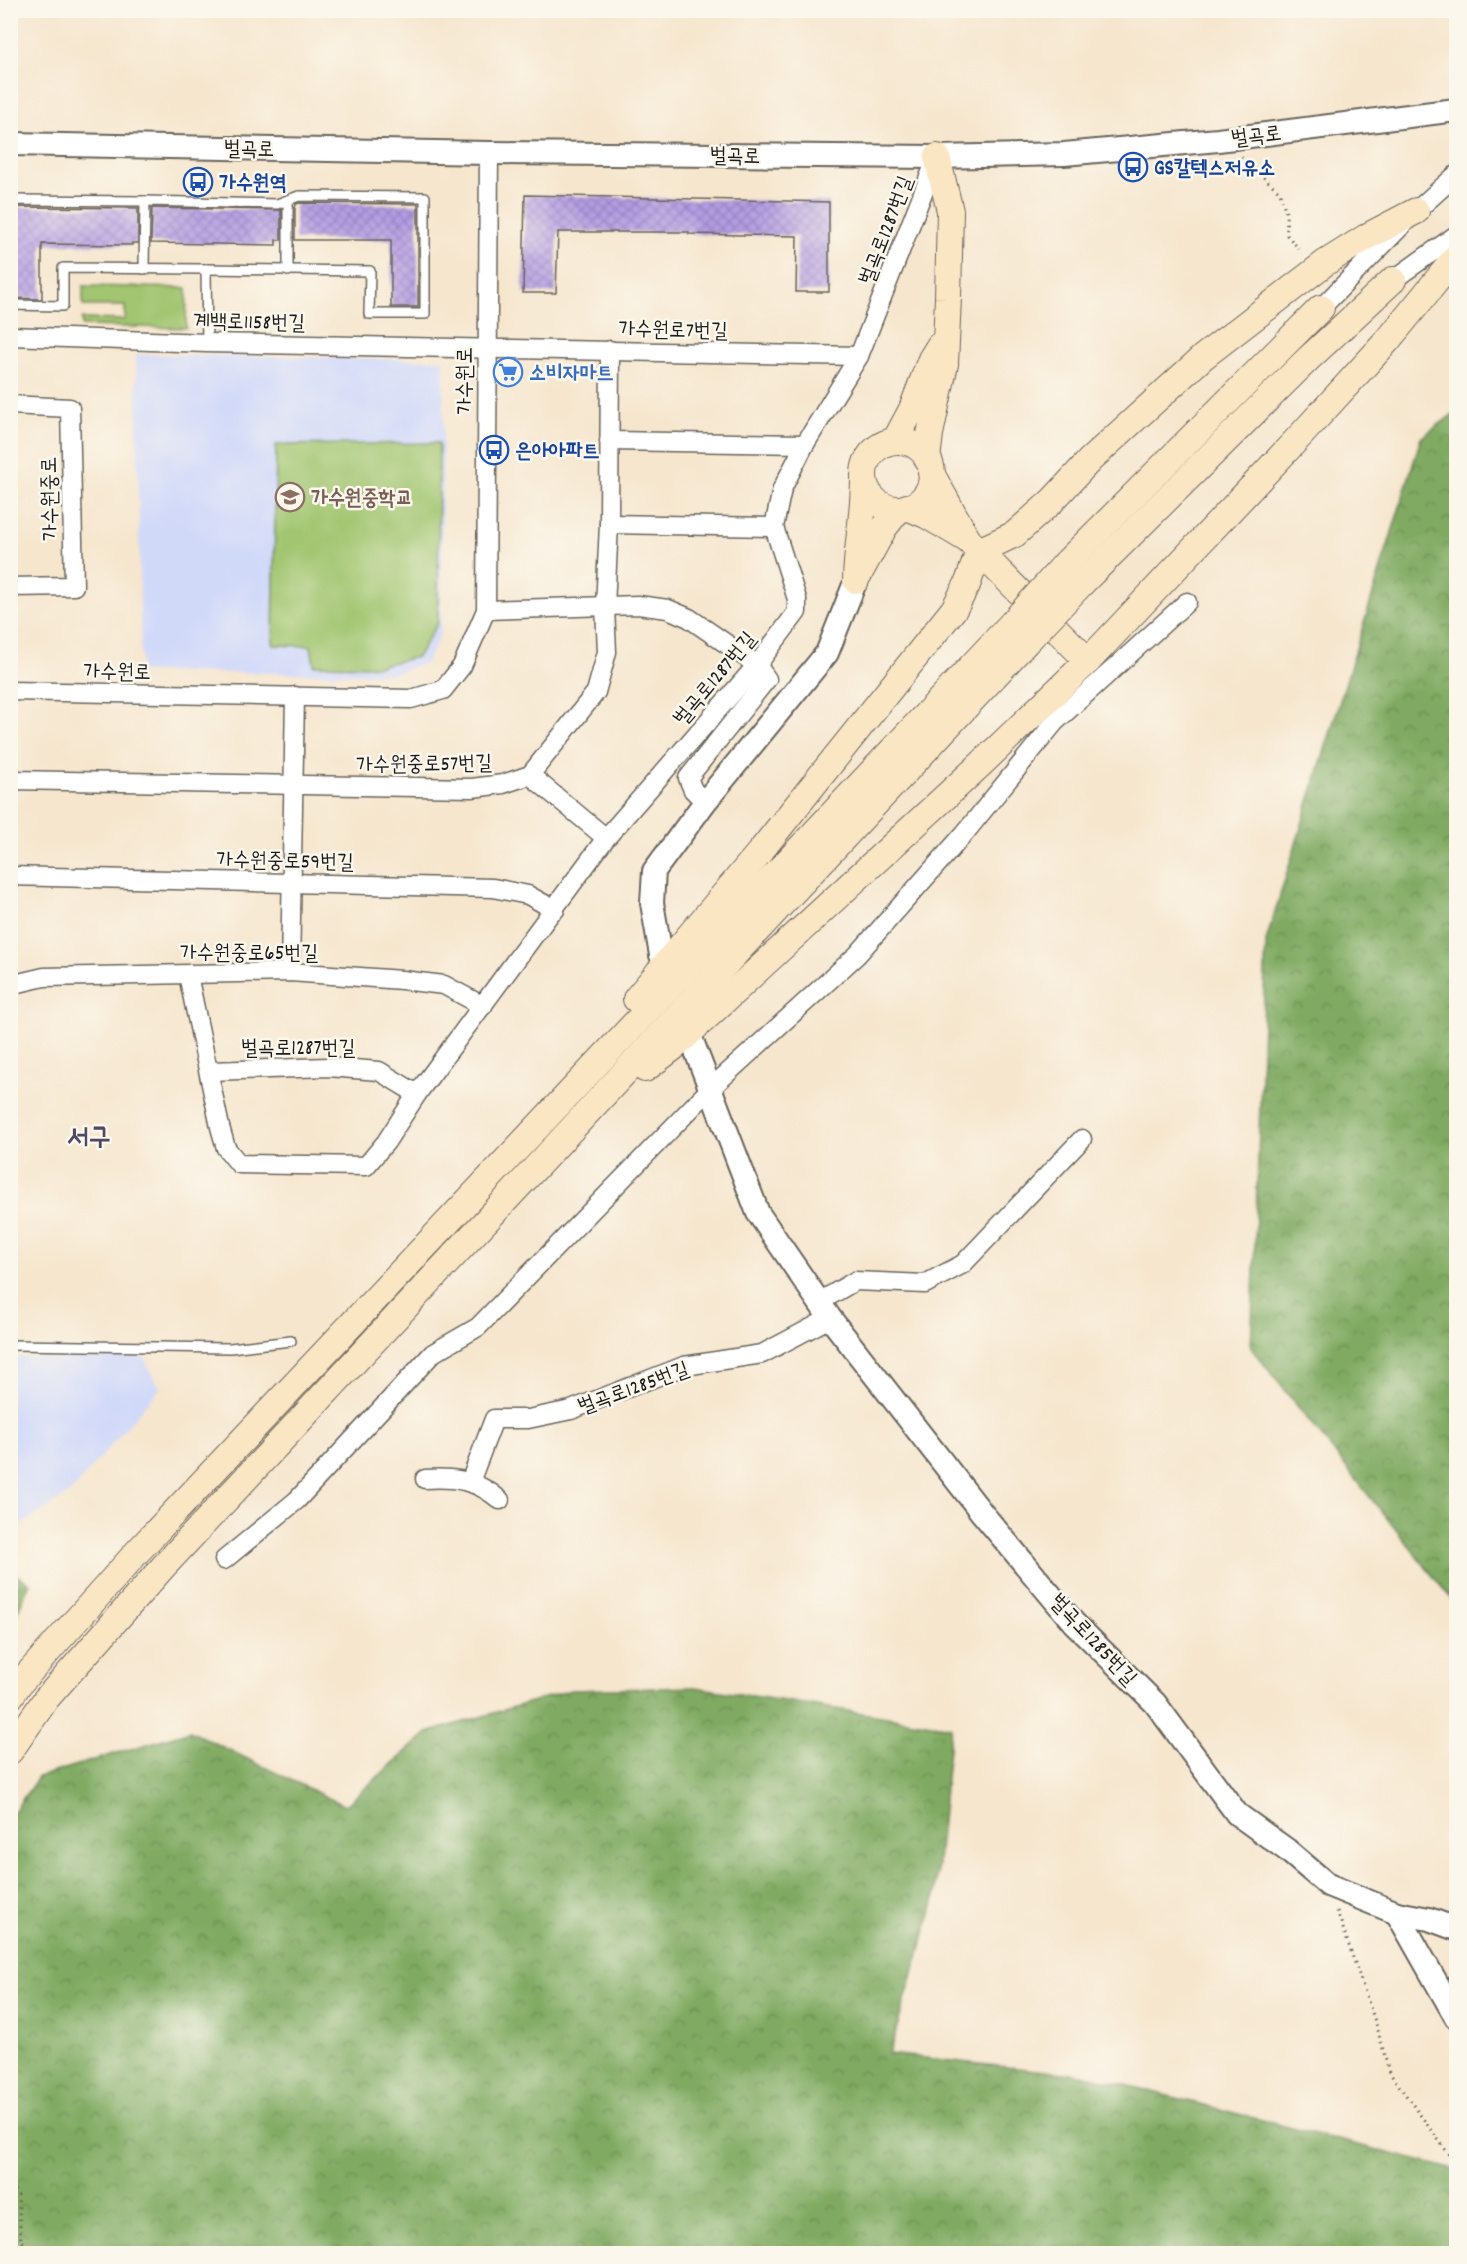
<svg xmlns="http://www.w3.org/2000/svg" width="1467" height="2264" font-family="Dekko,'Poor Story',sans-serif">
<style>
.built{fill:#d1d9f9}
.forest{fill:url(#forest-crowns);stroke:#4e633f;stroke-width:1.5}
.green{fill:#a1c56f;stroke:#5e7046;stroke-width:1.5}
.building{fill:url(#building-cross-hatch)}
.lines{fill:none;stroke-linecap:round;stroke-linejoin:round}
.service-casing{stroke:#68635a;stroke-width:12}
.minor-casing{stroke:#68635a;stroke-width:21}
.tertiary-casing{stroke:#68635a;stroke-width:26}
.secondary-casing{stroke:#68635a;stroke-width:28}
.path{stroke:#68635a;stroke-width:3;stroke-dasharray:1.5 4.5;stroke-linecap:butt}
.service{stroke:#fff;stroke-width:9}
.minor{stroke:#fff;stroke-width:18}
.tertiary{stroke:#fff;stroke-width:22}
.secondary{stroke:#fbe6c4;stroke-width:26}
.secondary-bridge-casing{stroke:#68635a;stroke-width:28;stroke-linecap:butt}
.secondary-bridge{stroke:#fbe6c4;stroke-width:26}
.labels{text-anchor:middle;stroke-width:5;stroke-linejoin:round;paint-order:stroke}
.street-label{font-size:21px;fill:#1c1c1c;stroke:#fbf7ec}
.transit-label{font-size:21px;font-weight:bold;fill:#164399;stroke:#fbf7ec;text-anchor:start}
.shop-label{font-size:21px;font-weight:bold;fill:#366cbe;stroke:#fbf7ec;text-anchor:start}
.education-label{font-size:21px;font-weight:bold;fill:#785e54;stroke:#fbf7ec;text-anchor:start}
.district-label{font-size:27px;font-weight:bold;fill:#514962;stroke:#fbf7ec}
</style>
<defs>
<pattern id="forest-crowns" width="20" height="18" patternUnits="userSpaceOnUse" patternTransform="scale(1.5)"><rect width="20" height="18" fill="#80aa62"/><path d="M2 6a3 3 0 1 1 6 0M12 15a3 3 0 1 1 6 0" fill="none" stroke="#688a50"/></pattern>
<pattern id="building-cross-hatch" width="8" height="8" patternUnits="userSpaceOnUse" patternTransform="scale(1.5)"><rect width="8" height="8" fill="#b49de4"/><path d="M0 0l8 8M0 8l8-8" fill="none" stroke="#927fb8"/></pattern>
</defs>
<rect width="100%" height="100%" fill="#fbf7ec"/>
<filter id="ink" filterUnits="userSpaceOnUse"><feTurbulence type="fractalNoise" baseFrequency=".0167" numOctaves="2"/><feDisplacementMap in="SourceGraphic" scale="12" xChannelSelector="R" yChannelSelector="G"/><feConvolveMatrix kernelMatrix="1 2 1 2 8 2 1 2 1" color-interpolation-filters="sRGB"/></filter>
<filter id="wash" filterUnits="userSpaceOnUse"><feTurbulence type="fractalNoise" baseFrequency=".008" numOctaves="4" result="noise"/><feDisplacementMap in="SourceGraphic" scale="24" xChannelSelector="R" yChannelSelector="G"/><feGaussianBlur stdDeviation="1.35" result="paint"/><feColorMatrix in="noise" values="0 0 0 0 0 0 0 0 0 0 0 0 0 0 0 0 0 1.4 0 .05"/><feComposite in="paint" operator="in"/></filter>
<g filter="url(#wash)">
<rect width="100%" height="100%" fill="#f6e6ce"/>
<g class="built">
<polygon points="136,354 444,360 441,633 426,663 390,674 141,672"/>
<polygon points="11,1357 144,1357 160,1388 69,1494 11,1531"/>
</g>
<g class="forest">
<polygon points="1456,412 1456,1605 1251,1348 1266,941 1421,438"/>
<polygon points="11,1572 30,1583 11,1626"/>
<polygon points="695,1687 951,1727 934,1903 889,2054 1091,2076 1455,2170 1456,2253 11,2253 11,1816 38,1777 190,1731 345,1806 427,1733 571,1690"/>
</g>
<g class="green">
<polygon points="83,286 187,288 186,328 82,326 82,319 125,320 125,306 83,306"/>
<polygon points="439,443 438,623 417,657 377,666 314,665 311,646 273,645 276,445"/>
</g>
<g id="blocks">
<g class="building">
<polygon points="525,195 829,202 829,292 796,292 797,236 689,234 689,232 558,232 556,293 523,293"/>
<polygon points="300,203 418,204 418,307 391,307 391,240 295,240 295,209 296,204"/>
<polygon points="12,207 138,208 138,243 132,243 132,245 42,244 42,299 10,298"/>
<polygon points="152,208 281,210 281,240 276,240 276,245 151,243"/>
</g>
</g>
</g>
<g filter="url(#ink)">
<use href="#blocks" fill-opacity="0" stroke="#68635a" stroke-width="1.5"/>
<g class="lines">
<g class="service-casing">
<g id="service">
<polyline points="288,200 288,271"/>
<polyline points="10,201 13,200 145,201"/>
<polyline points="144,269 145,201 277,204 299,196 425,197 425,314 369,314 370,271 206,269"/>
<polyline points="10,305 63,306 63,268 206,269 207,343"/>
<polyline points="10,1345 230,1348 291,1341"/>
</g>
</g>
<g class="minor-casing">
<g id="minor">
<polyline points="1393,280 1456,235"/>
<polyline points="1321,308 1416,211 1456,175"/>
<polyline points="10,336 207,343 859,356"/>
<polyline points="10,405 70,408 74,586 10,587"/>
<polyline points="609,441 805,444"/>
<polyline points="609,524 774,527"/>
<polyline points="486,610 638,605 668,609 689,618 757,665 767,679 688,778 693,790 705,802"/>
<polyline points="10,691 411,699 443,690 462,666 486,610 489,153"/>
<polyline points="530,775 606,838"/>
<polyline points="10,780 472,788 503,784 530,775 596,692 607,652 605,607 609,524 610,350"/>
<polyline points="10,876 493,888 528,895 555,910"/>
<polyline points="290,972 295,696"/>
<polyline points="188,975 220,1127 226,1148 239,1164 366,1166 386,1142 417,1094 606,838 757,665 797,612 797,599 774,527 782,489 805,444 859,356 937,157"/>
<polyline points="10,985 44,977 290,972 402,980 444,985 483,1006"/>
<polyline points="209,1071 328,1067 379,1071 417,1094"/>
<polyline points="819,1302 855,1281 925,1284 963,1264 1082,1139"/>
<path d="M 425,1479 C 455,1477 477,1480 500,1500"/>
<polyline points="470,1482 494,1419 528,1419 571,1410 684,1366 762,1354 830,1318"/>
<polyline points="224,1560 297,1500 433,1353 478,1327 711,1088 857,955 964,834 1055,722 1187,602"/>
</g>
</g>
<g class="tertiary-casing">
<g id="tertiary">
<polyline points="10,144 489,153 937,157 1064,154 1218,140 1456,110"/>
<polyline points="661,955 652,903 654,871 705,802 827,653 856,580"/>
<polyline points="692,1041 758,1213 830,1318 982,1513 1074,1623 1155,1703 1237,1814 1287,1850 1328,1885 1397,1913 1429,1919 1456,1929"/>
<polyline points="1397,1913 1456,2017"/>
</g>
</g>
<g class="secondary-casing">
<g id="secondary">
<polyline points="895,441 912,409 931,359 939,346"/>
<circle cx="898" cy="475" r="34"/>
<polyline points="927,459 930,434 945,364 948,298 950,211 937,157"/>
<polyline points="931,473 968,540"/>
<polyline points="907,507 926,515 968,540 1088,661"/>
<polyline points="979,551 1015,534 1052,501 1090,460 1203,357 1325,263 1368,236 1416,211"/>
<polyline points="1066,563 1321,308"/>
<polyline points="859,574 884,528 899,509"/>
<path d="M 856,580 C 857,546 864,513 864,479"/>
<polyline points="1082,583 1308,359 1393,280"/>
<polyline points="636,999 759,853 954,609 967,585 979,551"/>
<polyline points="645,1069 674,1047 981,764 1088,661 1302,434 1388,340 1456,257"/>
<polyline points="10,1697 19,1684 138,1551 1013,622"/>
<polyline points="10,1751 46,1699 163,1567 1031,637"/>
</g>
</g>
<g class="path">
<polyline points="1241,157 1280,192 1286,213 1287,235 1299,249"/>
<polyline points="1337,1911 1377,2027 1389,2072 1456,2164"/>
<polyline points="10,2186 18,2194 21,2241 41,2254"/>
</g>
<use href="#service" class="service"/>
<use href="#minor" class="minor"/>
<use href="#tertiary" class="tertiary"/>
<use href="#secondary" class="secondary"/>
<g class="secondary-bridge-casing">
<g id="secondary-bridge">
<polyline points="1013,622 1066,563"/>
<polyline points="1031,637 1082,583"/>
</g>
</g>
<use href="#secondary-bridge" class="secondary-bridge"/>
</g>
</g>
<defs>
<g id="bus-ring" transform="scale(1.5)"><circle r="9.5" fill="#fbf7ec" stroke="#1a4fb4" stroke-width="1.5"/><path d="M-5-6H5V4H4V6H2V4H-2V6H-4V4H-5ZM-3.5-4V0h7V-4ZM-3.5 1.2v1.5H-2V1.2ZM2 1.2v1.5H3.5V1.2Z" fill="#1a4fb4"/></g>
<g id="supermarket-ring" transform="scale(1.5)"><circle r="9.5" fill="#fbf7ec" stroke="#3f7fe0" stroke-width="1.5"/><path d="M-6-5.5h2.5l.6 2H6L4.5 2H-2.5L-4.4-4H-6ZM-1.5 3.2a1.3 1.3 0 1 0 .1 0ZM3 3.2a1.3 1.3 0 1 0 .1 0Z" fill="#3f7fe0"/></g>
<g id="school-ring" transform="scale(1.5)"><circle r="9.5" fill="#fbf7ec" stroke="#8d6e63" stroke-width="1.5"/><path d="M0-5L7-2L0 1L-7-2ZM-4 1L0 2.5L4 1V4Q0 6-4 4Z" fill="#8d6e63"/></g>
</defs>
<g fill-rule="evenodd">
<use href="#bus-ring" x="1133" y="167"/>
<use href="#bus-ring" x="198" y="182"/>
<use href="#supermarket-ring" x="508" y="372"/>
<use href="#bus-ring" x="494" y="450"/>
<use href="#school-ring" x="290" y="497"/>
</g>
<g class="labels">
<g class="street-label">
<text transform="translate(1256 135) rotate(-7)" y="7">벌곡로</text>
<text transform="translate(249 148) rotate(1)" y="7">벌곡로</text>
<text transform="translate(735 155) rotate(1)" y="7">벌곡로</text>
<text transform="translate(885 230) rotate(-69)" y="7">벌곡로1287번길</text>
<text transform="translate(249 321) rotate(1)" y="7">계백로1158번길</text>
<text transform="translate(673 329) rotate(1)" y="7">가수원로7번길</text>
<text transform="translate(464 381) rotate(-90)" y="7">가수원로</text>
<text transform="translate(49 499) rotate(-91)" y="7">가수원중로</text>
<text transform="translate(117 671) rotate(1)" y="7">가수원로</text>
<text transform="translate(714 678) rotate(-50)" y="7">벌곡로1287번길</text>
<text transform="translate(424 763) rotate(-1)" y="7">가수원중로57번길</text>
<text transform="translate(285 860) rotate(1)" y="7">가수원중로59번길</text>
<text x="249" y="959">가수원중로65번길</text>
<text x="298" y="1054">벌곡로1287번길</text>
<text transform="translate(633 1387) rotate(-20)" y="7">벌곡로1285번길</text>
<text transform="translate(1094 1639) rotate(47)" y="7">벌곡로1285번길</text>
</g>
<g class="transit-label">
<text x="1154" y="174">GS칼텍스저유소</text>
<text x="219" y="189">가수원역</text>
<text x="515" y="457">은아아파트</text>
</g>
<g class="shop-label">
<text x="529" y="379">소비자마트</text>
</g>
<g class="education-label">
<text x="311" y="504">가수원중학교</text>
</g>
<g class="district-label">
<text x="89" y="1145">서구</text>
</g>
</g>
<rect width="1467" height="2264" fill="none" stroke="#fbf7ec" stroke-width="36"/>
</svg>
